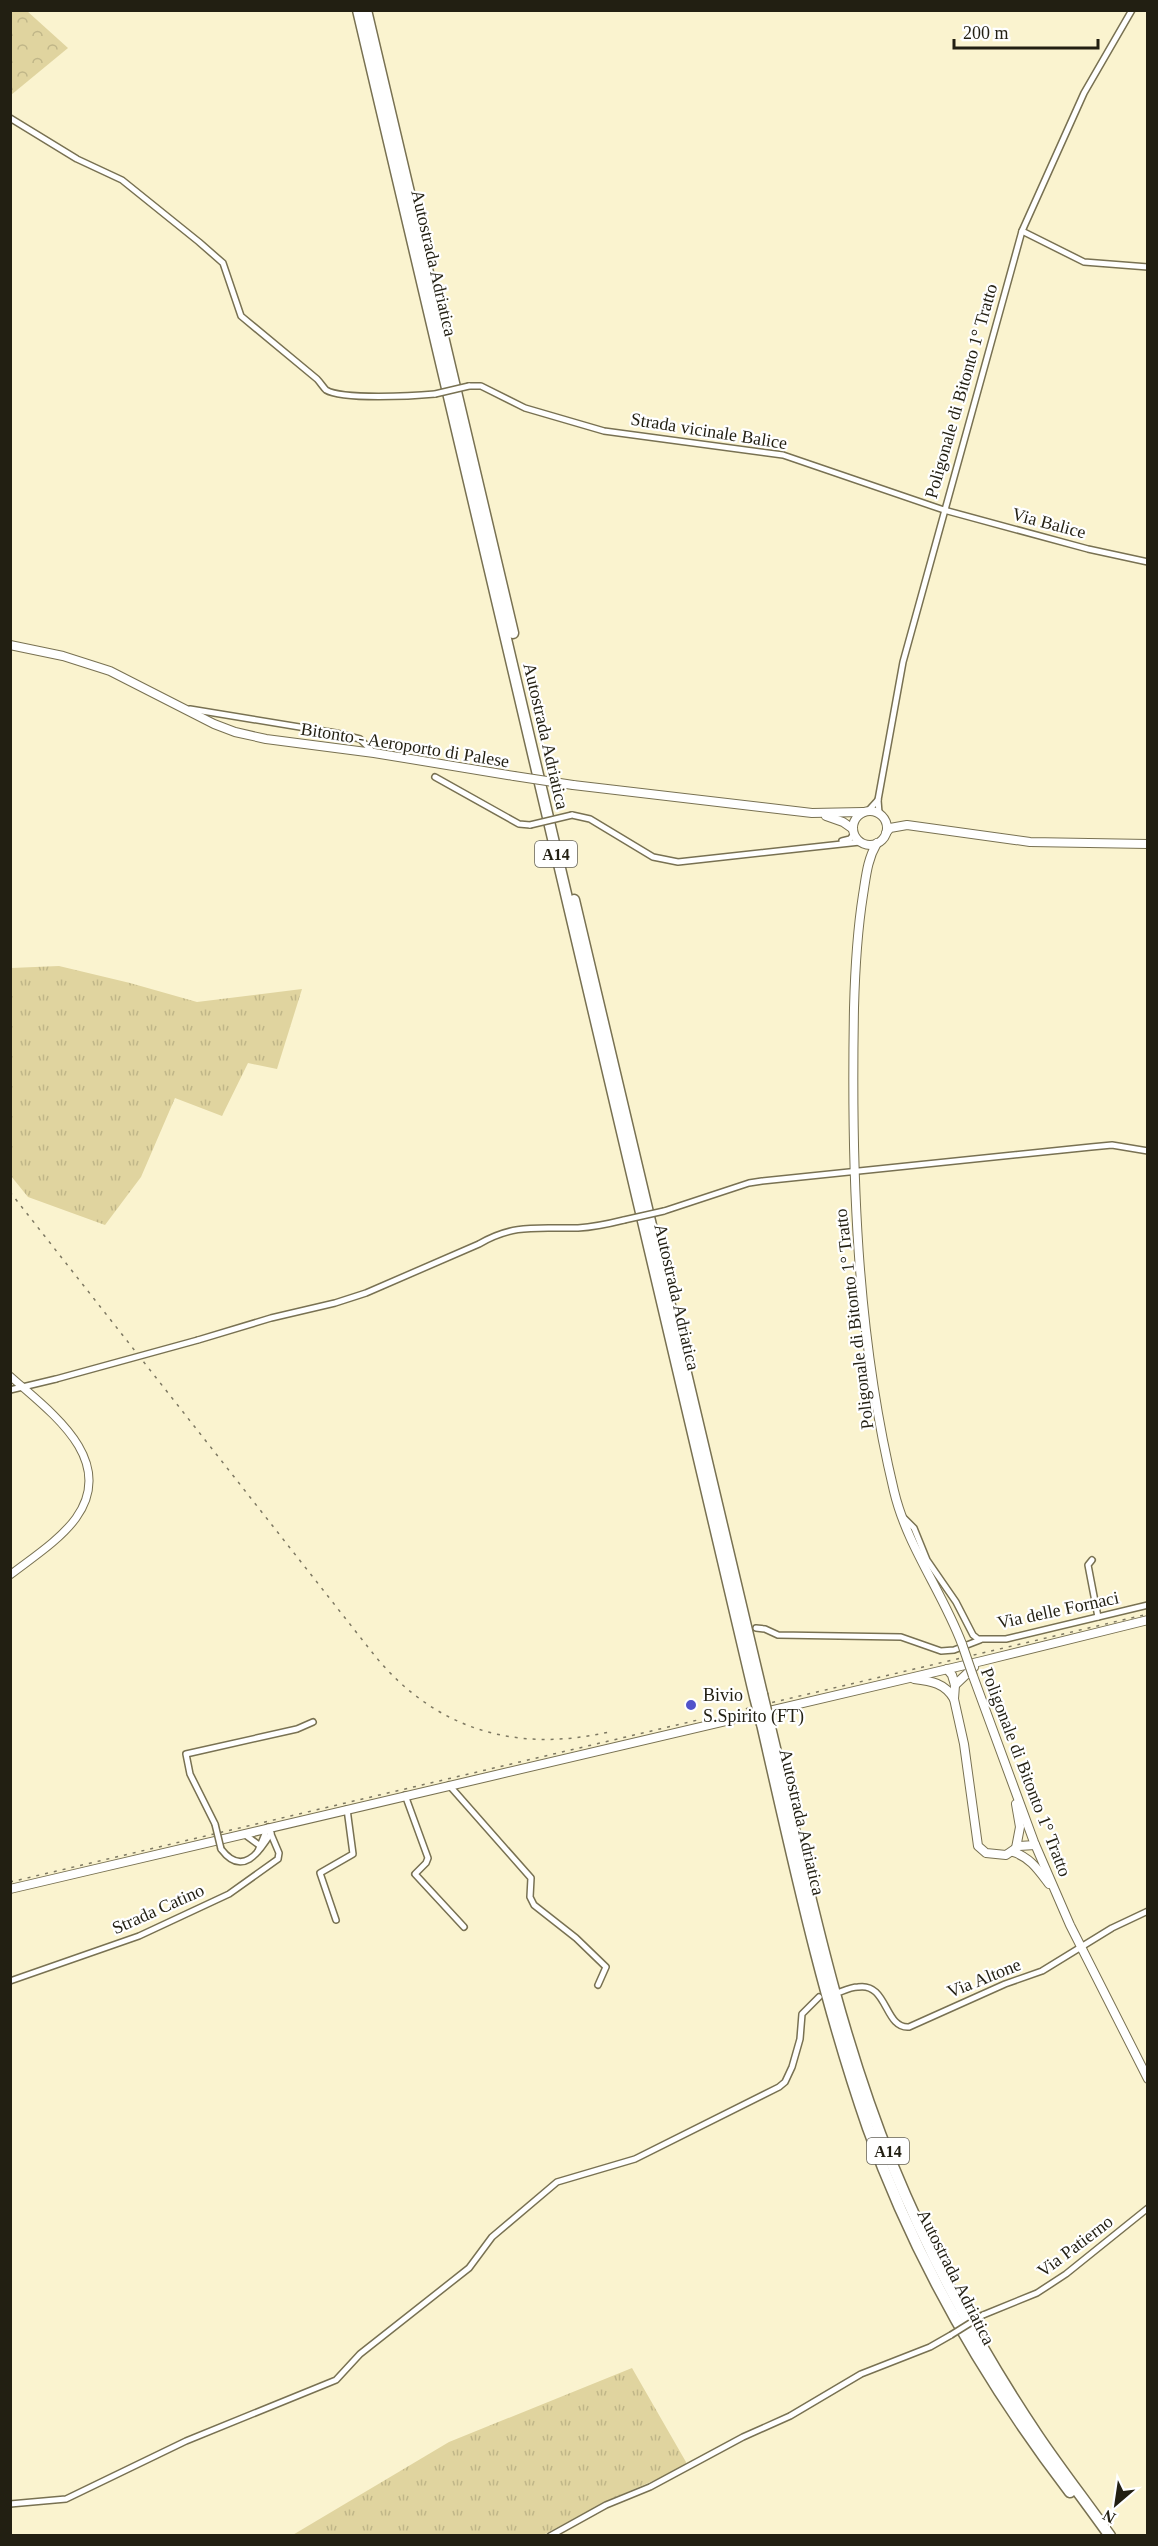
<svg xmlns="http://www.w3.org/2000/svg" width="1158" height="2546" font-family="Georgia,serif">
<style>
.grass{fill:url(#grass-tufts)}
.park{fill:url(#park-crowns)}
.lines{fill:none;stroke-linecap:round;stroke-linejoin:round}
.minor-casing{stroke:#787152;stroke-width:8}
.tertiary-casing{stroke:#787152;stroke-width:9}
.secondary-casing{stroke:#787152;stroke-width:10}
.motorway-casing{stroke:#787152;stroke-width:13}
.minor{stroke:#fff;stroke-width:5}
.tertiary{stroke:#fff;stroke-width:7}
.secondary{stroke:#fff;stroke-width:8}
.motorway{stroke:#fff;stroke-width:10}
.rail{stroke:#7d7862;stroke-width:1.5;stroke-dasharray:3 6;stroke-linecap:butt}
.minor-bridge-casing{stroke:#787152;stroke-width:8;stroke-linecap:butt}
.secondary-bridge-casing{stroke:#787152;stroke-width:10;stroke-linecap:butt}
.motorway-bridge-casing{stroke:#787152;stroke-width:13;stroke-linecap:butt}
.minor-bridge{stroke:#fff;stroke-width:5}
.secondary-bridge{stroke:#fff;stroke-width:8}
.motorway-bridge{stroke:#fff;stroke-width:10}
.poi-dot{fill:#5153ca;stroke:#fff;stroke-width:2}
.labels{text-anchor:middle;stroke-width:4.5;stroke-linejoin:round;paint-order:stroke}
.shield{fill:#fff;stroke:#646259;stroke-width:1.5}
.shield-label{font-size:16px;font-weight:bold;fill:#221f12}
.street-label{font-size:18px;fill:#221f12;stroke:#fff}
.poi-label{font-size:18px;fill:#221f12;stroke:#fff;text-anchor:start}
</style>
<defs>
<pattern id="grass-tufts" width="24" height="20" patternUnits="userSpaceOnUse" patternTransform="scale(1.5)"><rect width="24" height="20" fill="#e0d49f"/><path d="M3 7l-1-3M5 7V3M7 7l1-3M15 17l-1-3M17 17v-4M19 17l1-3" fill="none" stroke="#c0b688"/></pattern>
<pattern id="park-crowns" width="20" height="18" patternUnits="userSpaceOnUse" patternTransform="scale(1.5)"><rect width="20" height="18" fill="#e0d49f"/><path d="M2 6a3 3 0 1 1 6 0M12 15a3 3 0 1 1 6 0" fill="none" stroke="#c0b688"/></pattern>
</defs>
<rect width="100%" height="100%" fill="#faf3cf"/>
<g class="grass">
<polygon points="59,966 130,983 197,1002 302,989 277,1069 248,1063 222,1116 175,1098 141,1177 105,1225 28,1197 11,1176 11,968"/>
<polygon points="632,2368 686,2462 685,2467 609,2500 543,2535 291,2536 449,2442"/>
</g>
<polygon class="park" points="11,10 27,11 68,48 11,95"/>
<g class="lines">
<g class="minor-casing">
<g id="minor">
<path d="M 10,118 L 77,159 L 122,180 L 199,242 L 223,263 L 241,316 L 317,379 C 320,382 323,387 326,390 C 342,400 414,396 435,394"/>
<polyline points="1022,231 1084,262 1148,267"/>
<polyline points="469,386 481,386 525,408 604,431 783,455 944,510 1088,549 1148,562"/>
<polyline points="190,709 336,733 360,739 374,753"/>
<polyline points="435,777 519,824 530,825"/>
<polyline points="868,811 878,800"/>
<polyline points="879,813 878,800 903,662 1022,231 1084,93 1132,10"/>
<polyline points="572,815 590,819 653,857 678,862 860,842"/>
<polyline points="842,841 850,839 854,834"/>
<polyline points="664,1211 749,1183 762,1181 1091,1147 1112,1145 1148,1151"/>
<path d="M 198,1340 L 271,1318 L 335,1303 L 366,1293 L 479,1244 C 515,1223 539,1229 578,1228 C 594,1227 608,1224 624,1220"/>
<polyline points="10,1390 56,1379"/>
<polyline points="903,1517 914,1528 927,1560 956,1602 973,1635 978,1639 1006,1639 1148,1605"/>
<polyline points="1092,1560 1088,1565 1098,1617"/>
<polyline points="756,1628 765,1629 778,1635 901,1637 941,1651 954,1650 980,1640"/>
<polyline points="449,1785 531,1878 530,1897 534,1905 576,1938 606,1967 598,1985"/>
<polyline points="405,1795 428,1858 426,1863 415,1874 464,1927"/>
<polyline points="215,1824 190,1774 186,1754 297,1729 313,1722"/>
<polyline points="244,1834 259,1845"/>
<path d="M 221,1849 C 242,1877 259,1853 271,1833"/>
<polyline points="258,1851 267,1829"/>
<polyline points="336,1920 320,1873 353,1854 347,1809"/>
<polyline points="10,1981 139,1936 229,1894 278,1859 279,1853 268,1827"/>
<path d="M 840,1992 C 845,1990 852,1987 858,1987 C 888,1982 884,2029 909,2027 L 1005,1984 L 1042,1971 L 1112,1928 L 1148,1911"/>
<polyline points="983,2315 1037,2293 1066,2274 1148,2208"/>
<polyline points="10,2504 66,2499 186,2441 336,2380 360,2354 469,2268 492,2237 557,2182 635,2159 779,2087 785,2082 792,2067 800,2039 802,2014 819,1997"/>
<polyline points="550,2536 606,2505 650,2487 743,2437 790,2416 861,2374 930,2347 951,2335"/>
</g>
</g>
<g class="tertiary-casing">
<path id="tertiary" d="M 10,1376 C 49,1411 118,1459 76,1518 C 60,1540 32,1558 10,1575"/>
</g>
<g class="secondary-casing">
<g id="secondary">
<polyline points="10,645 63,656 110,671 214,724 235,732 266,739 374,753 514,776"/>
<polyline points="573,785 812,813 863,812"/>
<circle cx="870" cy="828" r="17"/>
<polyline points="826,816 843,822 853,829"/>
<polyline points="886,833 890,828 907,825 1030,842 1148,844"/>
<path d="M 877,843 C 867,860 866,877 863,895 C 857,933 855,970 854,1008 C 851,1170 856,1333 894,1491 C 907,1546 942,1591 962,1644"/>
<polyline points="947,1669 952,1675 955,1685 954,1699 964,1744 978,1846 986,1853 1006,1855 1019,1846 1035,1845"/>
<polyline points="973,1676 1034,1842 1070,1925 1148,2079"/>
<path d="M 914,1679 C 931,1681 945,1683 954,1699"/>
<polyline points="955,1685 974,1667"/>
<polyline points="1016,1848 1020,1827 1016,1804"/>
<path d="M 1013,1852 C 1030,1857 1039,1871 1049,1884"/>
<polyline points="10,1889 982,1661 1148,1620"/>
</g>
</g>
<g class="motorway-casing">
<g id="motorway">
<polyline points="358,10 755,1697"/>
<polyline points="366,10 513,633"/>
<polyline points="574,900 762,1694"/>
<path d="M 769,1723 C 805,1871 834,2022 892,2164 C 931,2259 981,2351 1038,2436 C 1061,2470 1086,2502 1110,2536"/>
<path d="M 762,1724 C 793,1859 822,1996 868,2128 C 915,2259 986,2382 1070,2492"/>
</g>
</g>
<use href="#minor" class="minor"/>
<use href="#tertiary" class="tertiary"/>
<use href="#secondary" class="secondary"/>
<use href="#motorway" class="motorway"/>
<g class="rail">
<path d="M 10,1192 L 375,1656 C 436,1730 516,1753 609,1732"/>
<polyline points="10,1882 1148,1614"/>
</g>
<g class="minor-bridge-casing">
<g id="minor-bridge">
<polyline points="435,394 469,386"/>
<polyline points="530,825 572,815"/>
<polyline points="624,1220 664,1211"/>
<polyline points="56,1379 198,1340"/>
<polyline points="215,1824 221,1849"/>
<polyline points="951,2335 983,2315"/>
</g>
</g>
<g class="secondary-bridge-casing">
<g id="secondary-bridge">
<polyline points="514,776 573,785"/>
<polyline points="962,1644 973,1676"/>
</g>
</g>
<g class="motorway-bridge-casing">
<g id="motorway-bridge">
<polyline points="762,1694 769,1723"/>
<polyline points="755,1697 762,1724"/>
</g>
</g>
<use href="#minor-bridge" class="minor-bridge"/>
<use href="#secondary-bridge" class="secondary-bridge"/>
<use href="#motorway-bridge" class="motorway-bridge"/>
</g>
<circle class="poi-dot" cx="691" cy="1705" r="6"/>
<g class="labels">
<g class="shield">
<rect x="535" y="841" width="42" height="26" rx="4.5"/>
<rect x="867" y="2138" width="42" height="26" rx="4.5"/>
</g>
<g class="shield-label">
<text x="556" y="860">A14</text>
<text x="888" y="2157">A14</text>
</g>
<g class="street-label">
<text transform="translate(434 263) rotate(77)" y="6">Autostrada Adriatica</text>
<text transform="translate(961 391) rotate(-74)" y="6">Poligonale di Bitonto 1° Tratto</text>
<text transform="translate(709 431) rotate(9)" y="6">Strada vicinale Balice</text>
<text transform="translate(1049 523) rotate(15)" y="6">Via Balice</text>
<text transform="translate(546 736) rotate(77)" y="6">Autostrada Adriatica</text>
<text transform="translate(405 745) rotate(9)" y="6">Bitonto - Aeroporto di Palese</text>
<text transform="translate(677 1297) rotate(77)" y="6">Autostrada Adriatica</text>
<text transform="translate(854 1319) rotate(-97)" y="6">Poligonale di Bitonto 1° Tratto</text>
<text transform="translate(1058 1610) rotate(-12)" y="6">Via delle Fornaci</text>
<text transform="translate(1026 1772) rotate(69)" y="6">Poligonale di Bitonto 1° Tratto</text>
<text transform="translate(802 1822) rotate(77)" y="6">Autostrada Adriatica</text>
<text transform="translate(158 1909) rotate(-24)" y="6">Strada Catino</text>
<text transform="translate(984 1978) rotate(-22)" y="6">Via Altone</text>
<text transform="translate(1075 2246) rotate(-37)" y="6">Via Patierno</text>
<text transform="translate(956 2277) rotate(63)" y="6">Autostrada Adriatica</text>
</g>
<g class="poi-label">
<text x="703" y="1701">Bivio<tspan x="703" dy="21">S.Spirito (FT)</tspan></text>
</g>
</g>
<rect width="1158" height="2546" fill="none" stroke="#221f12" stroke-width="24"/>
<g transform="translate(1116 2504) rotate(209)" stroke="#ffffff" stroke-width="4.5" paint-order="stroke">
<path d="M0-4.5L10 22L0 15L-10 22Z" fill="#221f12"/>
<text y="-9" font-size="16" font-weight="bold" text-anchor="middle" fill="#221f12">N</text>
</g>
<path d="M954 39v9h144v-9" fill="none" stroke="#221f12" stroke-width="3"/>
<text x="963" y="39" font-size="18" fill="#221f12" stroke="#ffffff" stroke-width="4.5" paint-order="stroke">200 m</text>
</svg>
